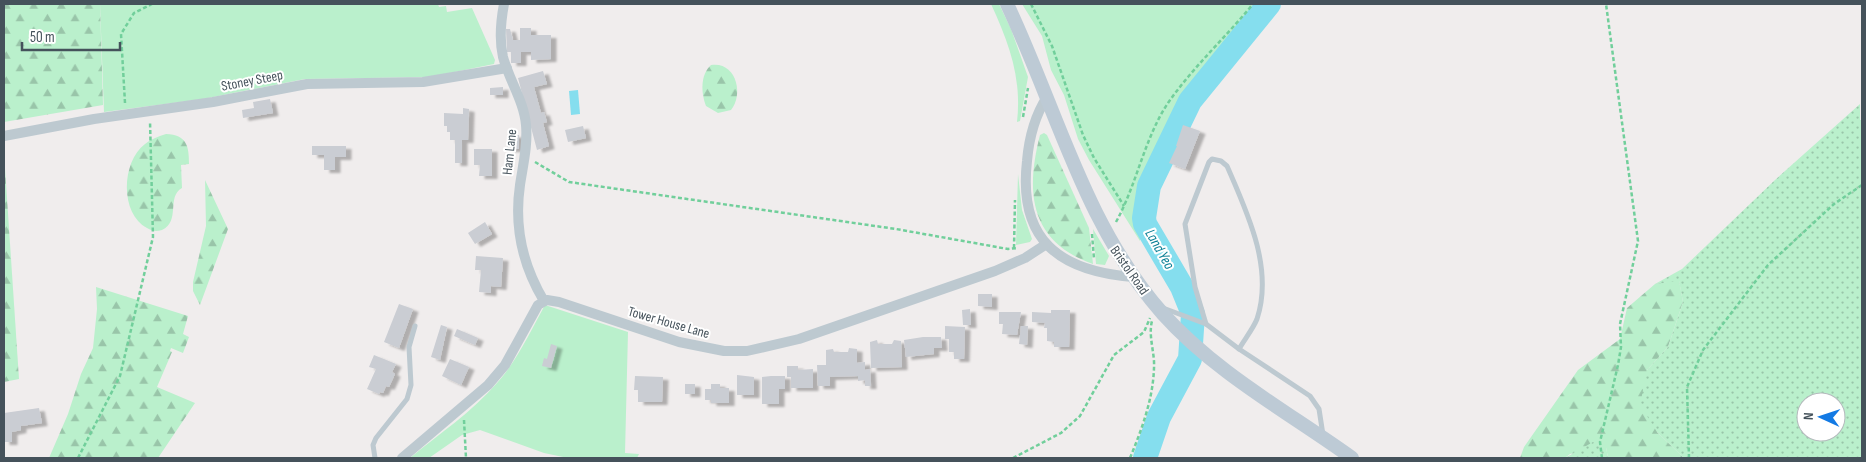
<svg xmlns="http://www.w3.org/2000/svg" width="1866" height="462" font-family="'Sofia Sans Condensed',sans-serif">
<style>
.grass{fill:#baf0cc}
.forest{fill:url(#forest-firs)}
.park{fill:url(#park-dots);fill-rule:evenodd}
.water{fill:#85deee}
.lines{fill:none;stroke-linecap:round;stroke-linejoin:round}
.river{stroke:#85deee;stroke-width:24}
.building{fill:#cacdd3;filter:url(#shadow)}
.path{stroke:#71cf9b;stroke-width:2.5;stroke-dasharray:4 2.5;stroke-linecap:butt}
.service{stroke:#bdc9d0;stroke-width:5}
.minor{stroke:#bdc9d0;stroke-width:10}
.secondary{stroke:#bdcad5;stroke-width:14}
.labels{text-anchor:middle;stroke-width:4;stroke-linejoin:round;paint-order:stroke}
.street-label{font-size:14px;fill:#45525b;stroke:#fff}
.water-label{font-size:15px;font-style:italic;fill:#097f95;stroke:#fff}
</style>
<defs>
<pattern id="forest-firs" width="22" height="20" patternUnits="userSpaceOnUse" patternTransform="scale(1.25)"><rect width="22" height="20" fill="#baf0cc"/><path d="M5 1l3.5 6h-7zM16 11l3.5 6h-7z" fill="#99c5a9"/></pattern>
<pattern id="park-dots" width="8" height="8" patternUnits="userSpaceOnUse" patternTransform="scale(1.25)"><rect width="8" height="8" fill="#baf0cc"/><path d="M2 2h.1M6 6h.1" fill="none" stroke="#99c5a9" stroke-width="1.8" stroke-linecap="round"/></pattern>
<filter id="shadow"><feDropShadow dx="5.5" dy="3" stdDeviation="1" flood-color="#0004"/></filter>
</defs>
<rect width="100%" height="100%" fill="#f0eded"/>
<g class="grass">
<polygon points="100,4 438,4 439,7 446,6 447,12 472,8 495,60 494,64 430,77 305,79 203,99 104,112"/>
<path d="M 991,4 L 999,4 L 1011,29 L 1028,77 L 1020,121 L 1017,122 C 1022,78 1009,43 991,4 Z"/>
<polygon points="1022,4 1268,4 1261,19 1192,96 1152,184 1143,214 1140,241 1089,160 1078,139 1064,95 1051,70 1042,36"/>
<polygon points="1018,174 1022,210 1032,239 1030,242 1016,245"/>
<polygon points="1093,229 1109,256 1105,265 1096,264"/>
<path d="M 545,305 L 628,332 L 625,453 L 639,454 L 637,458 L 568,458 L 544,453 L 480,430 L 462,435 L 429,458 L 410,458 C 439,434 472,412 497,383 C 517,361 530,332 545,305 Z"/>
</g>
<g class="forest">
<polygon points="4,4 100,4 103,105 4,122"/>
<path d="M 711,65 C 736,61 744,94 731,110 L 718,113 L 706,106 C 701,93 700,75 711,65 Z"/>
<path d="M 1044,133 L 1047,135 L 1089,228 L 1093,264 C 1030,242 1025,193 1040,135 Z"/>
<path d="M 166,134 C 187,135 189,146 189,164 L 181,165 L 182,188 C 166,197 181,221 162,230 C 156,232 152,231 147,228 C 120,214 121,162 145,144 C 151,139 159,136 166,134 Z"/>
<polygon points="4,153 19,379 4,382"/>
<polygon points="205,180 228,229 200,305 193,291 193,282 206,226"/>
<polygon points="1679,280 1683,302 1668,347 1647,370 1657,432 1684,458 1608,458 1606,447 1570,454 1565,458 1520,458 1524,447 1578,370 1620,339 1627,308 1655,284"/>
<polygon points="96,287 188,316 183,334 189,337 183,353 171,348 170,351 172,352 157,387 195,403 158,458 49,458 68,414 81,374 93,348 97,309"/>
</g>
<g class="park">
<path d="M 1860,104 L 1860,120 L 1862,120 L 1862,458 L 1684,458 L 1657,432 L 1640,405 L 1647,370 L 1668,347 L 1683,302 L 1679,281 L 1655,284 L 1682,269 L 1775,180 ZM 1806,402 L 1836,402 L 1836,432 L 1806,432 Z"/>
<polygon points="1593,442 1606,447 1608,458 1565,458"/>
</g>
<g class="water">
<polygon points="578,90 580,114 571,115 569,91"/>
<polygon points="1156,415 1165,420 1148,458 1141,458"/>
</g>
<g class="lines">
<polyline class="river" points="1145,458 1159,417 1190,359 1193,314 1182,287 1145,224 1144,218 1149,186 1190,101 1269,4"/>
</g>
<g class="building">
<polygon points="520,28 531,28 531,35 551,35 551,59 531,60 531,52 521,52 521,63 511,63 511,52 507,52 506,29 510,29 513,40 520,40"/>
<polygon points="543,71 547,84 534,87 541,113 544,112 547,122 543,123 549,146 537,150 518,78"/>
<polygon points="503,87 503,95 490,95 490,88"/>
<polygon points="270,99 273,113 243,118 242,110 254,108 253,102"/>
<polygon points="463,108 469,109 468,140 462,140 462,163 455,163 455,140 450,140 450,132 447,132 447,126 444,126 444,113 463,114"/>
<polygon points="1183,125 1200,131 1185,169 1169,163 1177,146 1176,146"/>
<polygon points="583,126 586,138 568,142 565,130"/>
<polygon points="508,134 519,135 519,149 507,149"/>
<polygon points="312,146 346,146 346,157 335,157 335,170 324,170 324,155 312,155"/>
<polygon points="474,149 492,149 492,176 479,176 480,165 474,165"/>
<polygon points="485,222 492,234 475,244 468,233"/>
<polygon points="476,256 503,258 501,287 491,286 491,293 479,292 481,270 475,270"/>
<polygon points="978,294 992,294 992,307 978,306"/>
<polygon points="399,304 413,309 399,348 384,342"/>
<polygon points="970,309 971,325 963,325 962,310"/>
<polygon points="1051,310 1070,310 1069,347 1054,347 1054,342 1047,341 1047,328 1044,328 1045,323 1032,322 1032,312 1051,313"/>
<polygon points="999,312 1021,312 1017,335 1002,334 1003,324 999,324"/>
<polygon points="441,325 447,327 440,360 431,357"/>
<polygon points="945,326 965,327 964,359 954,359 954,352 949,352 949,339 945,339"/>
<polygon points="1021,326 1028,326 1027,345 1019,344"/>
<polygon points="457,329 478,338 475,345 454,336"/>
<polygon points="923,337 941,337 942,348 934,348 934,354 906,357 904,340"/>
<polygon points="877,340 878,344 892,344 894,340 901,341 902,367 871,368 870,342"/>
<polygon points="551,344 557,346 551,368 542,366 544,358 547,359"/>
<polygon points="849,348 857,349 857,363 865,362 865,370 870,369 871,386 865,386 865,380 858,381 858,376 830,377 830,386 818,386 817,365 826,365 826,350 833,349 834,352 848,352"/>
<polygon points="374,355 396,364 392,372 395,374 389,387 386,386 383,393 380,392 379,394 367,389 376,369 369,367"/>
<polygon points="450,359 469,367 461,385 442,376"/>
<polygon points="787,366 798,366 798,370 813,369 813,388 791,388 791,377 787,377"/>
<polygon points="737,375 754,377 754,395 737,395"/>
<polygon points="635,376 663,377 662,402 638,402 638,390 634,390"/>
<polygon points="771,376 785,376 785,389 779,389 779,404 762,404 762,377"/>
<rect x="685" y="384" width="10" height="10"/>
<polygon points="711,384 720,384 720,388 729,388 729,403 711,403 711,400 705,400 705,389 711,389"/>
<polygon points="39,408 42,423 21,426 21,430 12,432 12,442 4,442 4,413"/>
</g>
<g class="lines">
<g class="path">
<polyline points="1031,4 1052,46 1083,135 1094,158 1124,206"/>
<polyline points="125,103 121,34 134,13 152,4"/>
<polyline points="1023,117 1028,88"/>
<polyline points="535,162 569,182 896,229 1008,249 1018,248"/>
<path d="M 1116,222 C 1137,184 1144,139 1168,103 C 1193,67 1226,37 1253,4"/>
<polyline points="1092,234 1094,259"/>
<polyline points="1014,248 1015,200"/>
<polyline points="464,420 466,458"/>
<polyline points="78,458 120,376 153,237 150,121"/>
<polyline points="1013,458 1061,433 1080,416 1114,355 1144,332 1150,318"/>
<path d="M 1130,458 C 1142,429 1153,399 1154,368 C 1155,353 1148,336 1152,321"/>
<polyline points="1602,458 1600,442 1618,365 1621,347 1620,324 1638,241 1606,4"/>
<polyline points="1689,458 1687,387 1703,350 1768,265 1834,204 1862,185"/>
</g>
<g class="service">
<polyline points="1163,308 1206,324 1239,349 1310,396 1319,409 1323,435"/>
<path d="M 1206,324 L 1195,287 L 1185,224 L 1209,162 L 1212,159 L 1221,161 L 1227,166 C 1247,212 1274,268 1257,319 C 1253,329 1244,340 1239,349"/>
<polyline points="375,458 373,445 376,438 407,399 411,385 409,347 415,326"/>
</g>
<g class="minor">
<path d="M 504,4 C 501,20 499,40 503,57 C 509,80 524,101 526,125 C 528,145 523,165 520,185 C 514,226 523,266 544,301"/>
<path d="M 1047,97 C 1034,117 1029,138 1027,161 C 1018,240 1059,271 1133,277"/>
<polyline points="4,136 94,119 213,102 307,84 423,82 507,68"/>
<polyline points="402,458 488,385 505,365 538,305 547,300 559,302 679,342 724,351 747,351 799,339 995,271 1025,258 1045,245"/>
</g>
<path class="secondary" d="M 1007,4 C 1057,109 1084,225 1163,314 C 1216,373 1288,412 1352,458"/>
</g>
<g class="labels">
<g class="street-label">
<text transform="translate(252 80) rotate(-11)" y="5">Stoney Steep</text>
<text transform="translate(509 152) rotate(-84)" y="5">Ham Lane</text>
<text transform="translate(1130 270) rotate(55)" y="5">Bristol Road</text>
<text transform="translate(669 322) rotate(16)" y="5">Tower House Lane</text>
</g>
<g class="water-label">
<text transform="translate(1160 249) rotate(60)" y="5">Land Yeo</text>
</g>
</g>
<rect width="1866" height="462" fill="none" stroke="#45525b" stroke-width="10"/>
<g transform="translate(1821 417) rotate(273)"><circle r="24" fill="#ffffff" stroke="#b5babd"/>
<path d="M0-4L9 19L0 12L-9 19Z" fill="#137ae4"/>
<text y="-8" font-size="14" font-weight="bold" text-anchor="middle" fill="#45525b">N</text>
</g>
<path d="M22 42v8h98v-8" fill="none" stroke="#45525b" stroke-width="2.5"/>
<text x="30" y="42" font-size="15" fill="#45525b" stroke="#ffffff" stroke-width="4" paint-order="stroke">50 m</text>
</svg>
